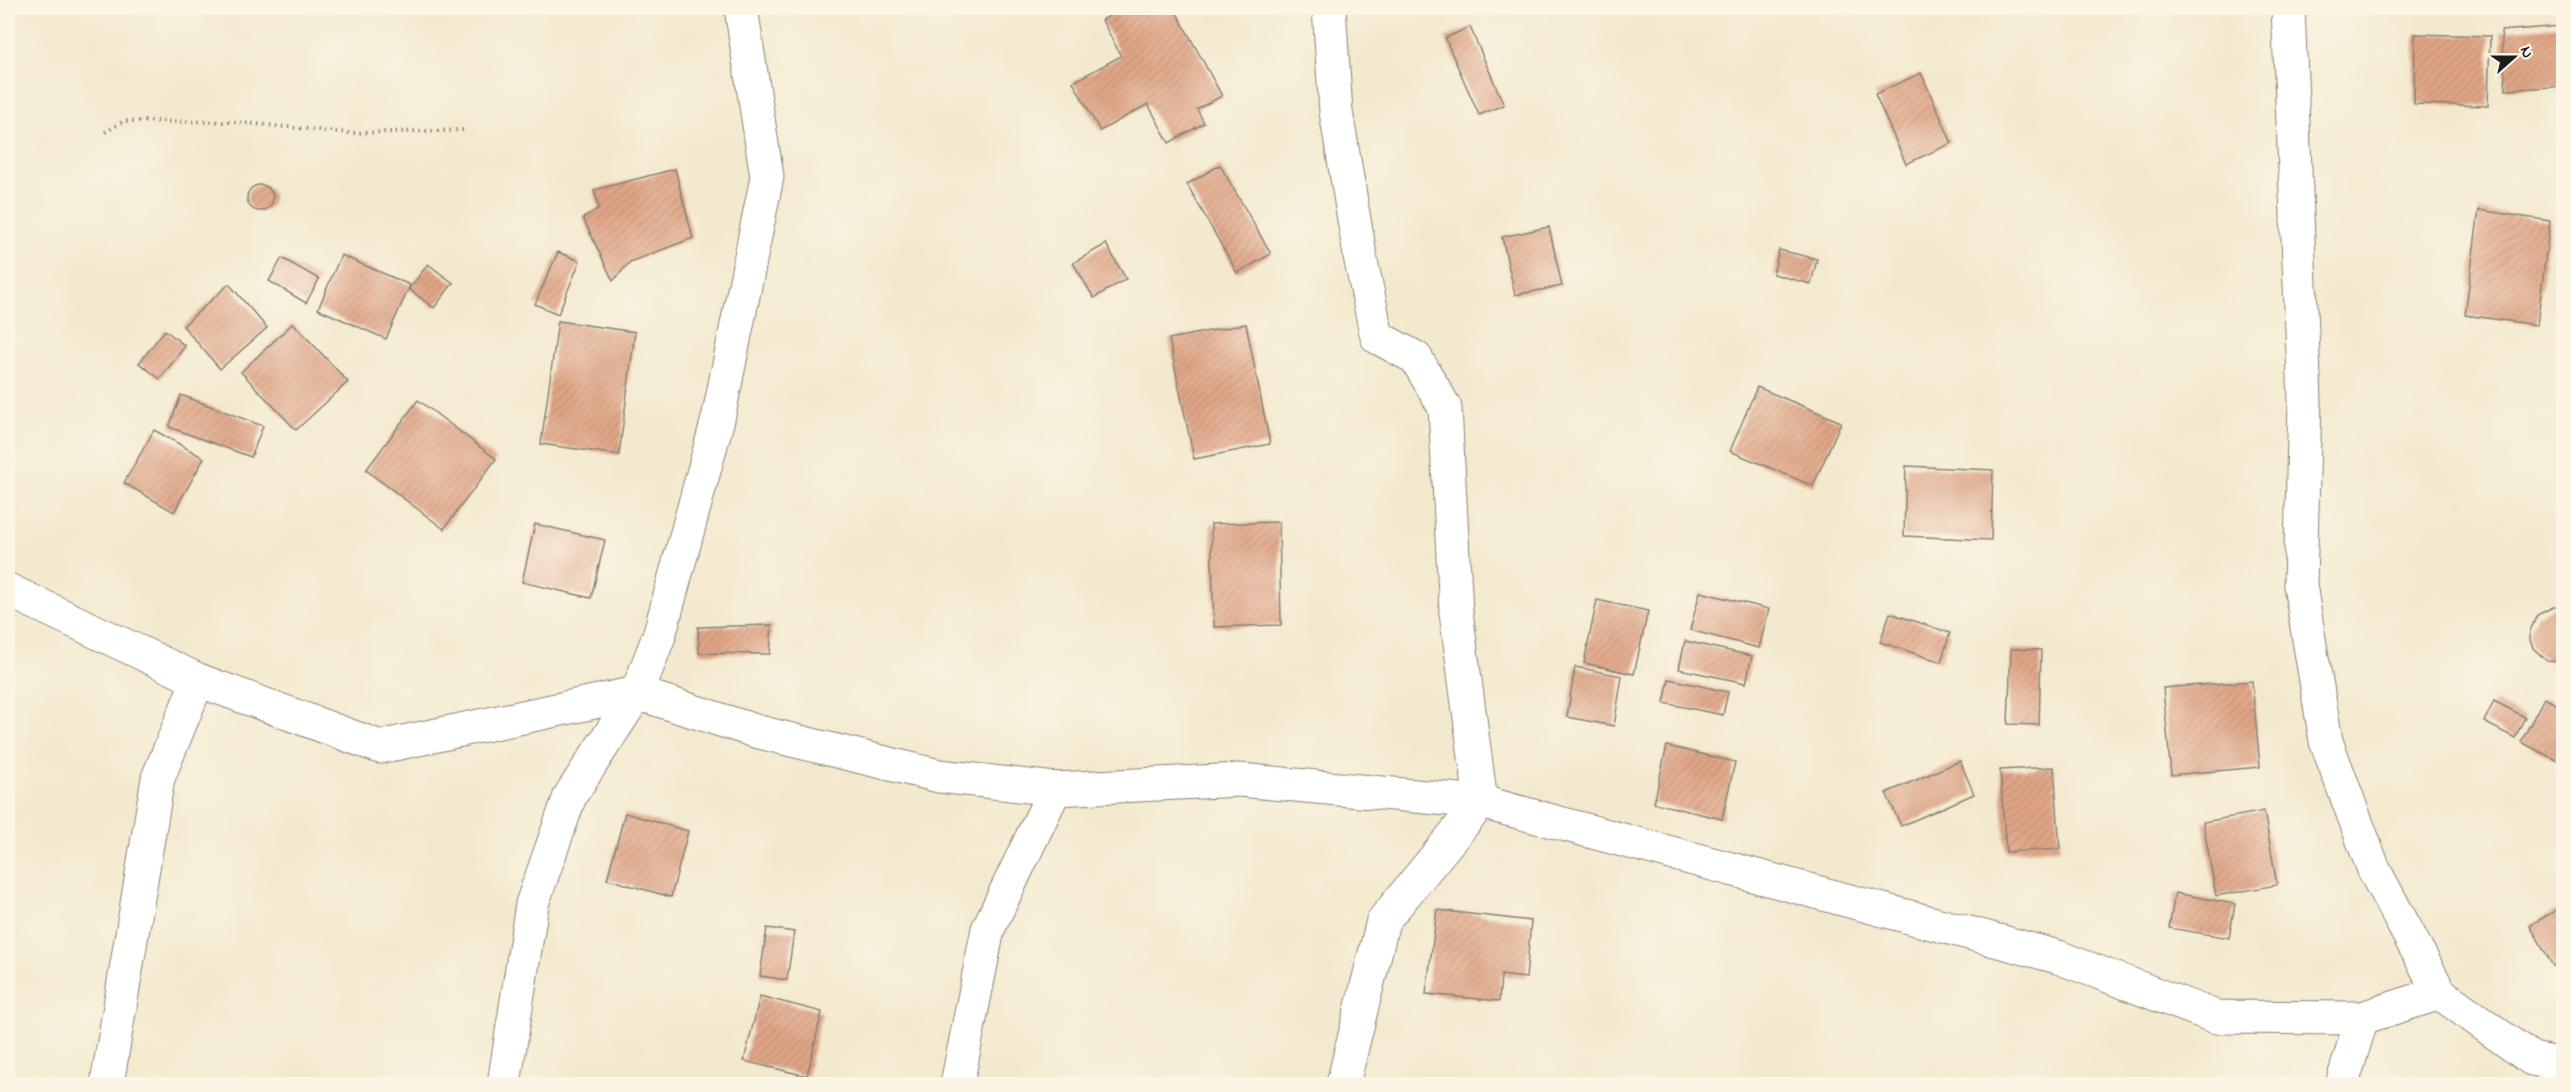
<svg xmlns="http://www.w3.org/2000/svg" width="2571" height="1092" font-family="'Indie Flower',sans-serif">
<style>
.building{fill:url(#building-hatch)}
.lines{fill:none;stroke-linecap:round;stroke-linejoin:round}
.minor-casing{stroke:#888275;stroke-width:35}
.path{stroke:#888275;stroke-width:4;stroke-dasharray:1.5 4.5;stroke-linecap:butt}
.minor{stroke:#fff;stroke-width:33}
</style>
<defs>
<pattern id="building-hatch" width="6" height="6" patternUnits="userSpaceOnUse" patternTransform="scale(1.5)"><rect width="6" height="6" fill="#e0a586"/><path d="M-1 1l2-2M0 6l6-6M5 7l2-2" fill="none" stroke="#c08d73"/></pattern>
</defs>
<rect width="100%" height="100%" fill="#fcf5e5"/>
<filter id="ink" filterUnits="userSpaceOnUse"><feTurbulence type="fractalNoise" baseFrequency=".0167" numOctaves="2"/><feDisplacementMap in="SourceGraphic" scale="12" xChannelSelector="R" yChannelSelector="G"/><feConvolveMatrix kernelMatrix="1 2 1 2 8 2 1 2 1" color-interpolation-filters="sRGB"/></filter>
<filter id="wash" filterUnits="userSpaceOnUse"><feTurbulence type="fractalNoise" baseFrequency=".008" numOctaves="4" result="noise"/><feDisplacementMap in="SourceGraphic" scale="24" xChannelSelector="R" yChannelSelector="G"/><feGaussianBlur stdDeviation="1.35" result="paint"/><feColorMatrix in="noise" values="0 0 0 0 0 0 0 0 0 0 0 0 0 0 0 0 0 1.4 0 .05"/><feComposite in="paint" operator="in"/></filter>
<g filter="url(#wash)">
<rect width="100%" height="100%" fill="#f3e9ce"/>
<g id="blocks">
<g class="building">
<polygon points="1124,8 1141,8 1144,13 1155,8 1174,8 1222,96 1197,109 1204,123 1169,143 1148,104 1100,131 1073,82 1121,56 1102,20"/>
<polygon points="2560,26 2564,86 2506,90 2501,31"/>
<polygon points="1470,27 1504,105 1479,115 1445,38"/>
<polygon points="2415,34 2490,36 2488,106 2414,104"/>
<polygon points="1921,73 1952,143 1906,164 1875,94"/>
<polygon points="1220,165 1271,254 1237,273 1187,184"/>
<polygon points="675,169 693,238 630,262 613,281 583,218 599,208 594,190"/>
<circle cx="260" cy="198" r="13"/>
<polygon points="2479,210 2550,221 2537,325 2465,315"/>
<polygon points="1549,227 1562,286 1515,295 1502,237"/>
<polygon points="1106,244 1126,279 1094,298 1073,263"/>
<polygon points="1779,250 1817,259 1811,284 1773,274"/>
<polygon points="558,252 580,261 558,314 535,304"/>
<polygon points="341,255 410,285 386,339 318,309"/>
<polygon points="282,258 319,279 306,303 269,281"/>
<polygon points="428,264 453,283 434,308 409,289"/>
<polygon points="229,284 267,328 220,369 183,326"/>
<polygon points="558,321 635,332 619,455 541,444"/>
<polygon points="293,323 348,382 296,430 241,372"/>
<polygon points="1246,324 1270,444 1194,459 1169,339"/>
<polygon points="165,330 185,346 160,379 139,363"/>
<polygon points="1757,387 1841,422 1813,486 1730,451"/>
<polygon points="181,395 263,426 251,457 169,427"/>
<polygon points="418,400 496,459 444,529 366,470"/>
<polygon points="154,430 204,458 174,512 124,483"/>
<polygon points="1906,466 1993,470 1991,540 1904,536"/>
<polygon points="1279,522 1281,625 1214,627 1211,524"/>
<polygon points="535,524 605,540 591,598 522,582"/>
<polygon points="1700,592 1769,609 1759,648 1690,630"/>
<polygon points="1597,600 1648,611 1634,674 1584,663"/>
<polygon points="2553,607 2564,607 2564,662 2547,661 2533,648 2530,640 2530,631 2537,615"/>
<polygon points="1890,613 1950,633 1941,662 1880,642"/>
<polygon points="772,625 770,654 699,653 698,627"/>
<polygon points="1685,641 1752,656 1746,683 1679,669"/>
<polygon points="2011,649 2041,650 2039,725 2008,724"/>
<polygon points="1575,667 1622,676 1614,726 1567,717"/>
<polygon points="1669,679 1728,692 1723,715 1664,703"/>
<polygon points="2252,681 2260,767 2171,775 2163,688"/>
<polygon points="2544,698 2564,708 2564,764 2521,742"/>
<polygon points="2494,701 2525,717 2515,738 2484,722"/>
<polygon points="1667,746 1735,762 1722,819 1654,803"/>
<polygon points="1960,761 1974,794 1901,826 1886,793"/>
<polygon points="2054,767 2060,849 2006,852 2000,770"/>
<polygon points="2264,811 2277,885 2216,896 2203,822"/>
<polygon points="625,813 688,831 671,897 607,879"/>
<polygon points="2175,893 2235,904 2229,938 2169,928"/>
<polygon points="2564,906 2564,960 2553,966 2530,925"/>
<polygon points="1437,910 1531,921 1526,978 1501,975 1499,1001 1426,994"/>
<polygon points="767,928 794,932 787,980 760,976"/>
<polygon points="760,996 822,1012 807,1076 744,1061"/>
</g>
</g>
</g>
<g filter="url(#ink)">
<use href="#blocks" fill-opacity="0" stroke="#888275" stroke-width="1.5"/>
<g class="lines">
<g class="minor-casing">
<g id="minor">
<polyline points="1329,8 1336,112 1361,261 1377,337 1416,358 1445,408 1456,612 1481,802 1383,921 1343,1084"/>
<polyline points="2288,8 2305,400 2300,585 2326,741 2374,870 2440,993 2532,1059 2564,1065"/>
<polyline points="8,590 198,680 380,747 637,693 755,731 939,776 1055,789 1240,780 1481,802 2058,957 2216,1017 2362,1018 2440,993"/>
<polyline points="107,1084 158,778 198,680"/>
<polyline points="504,1084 532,904 570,796 637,693 659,636 718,419 767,177 741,8"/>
<polyline points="957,1084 988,929 1055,789"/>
<polyline points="2342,1084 2362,1018"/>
</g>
</g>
<polyline class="path" points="105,132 124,121 234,122 350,133 466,130"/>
<use href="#minor" class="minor"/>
</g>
</g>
<rect width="2571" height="1092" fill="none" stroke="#fcf5e5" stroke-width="30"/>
<g transform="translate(2514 57) rotate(69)" stroke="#fcf5e5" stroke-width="4.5" paint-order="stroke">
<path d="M0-4.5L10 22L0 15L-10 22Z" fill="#1c1c1c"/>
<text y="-9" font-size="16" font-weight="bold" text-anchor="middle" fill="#1c1c1c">N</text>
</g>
</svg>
